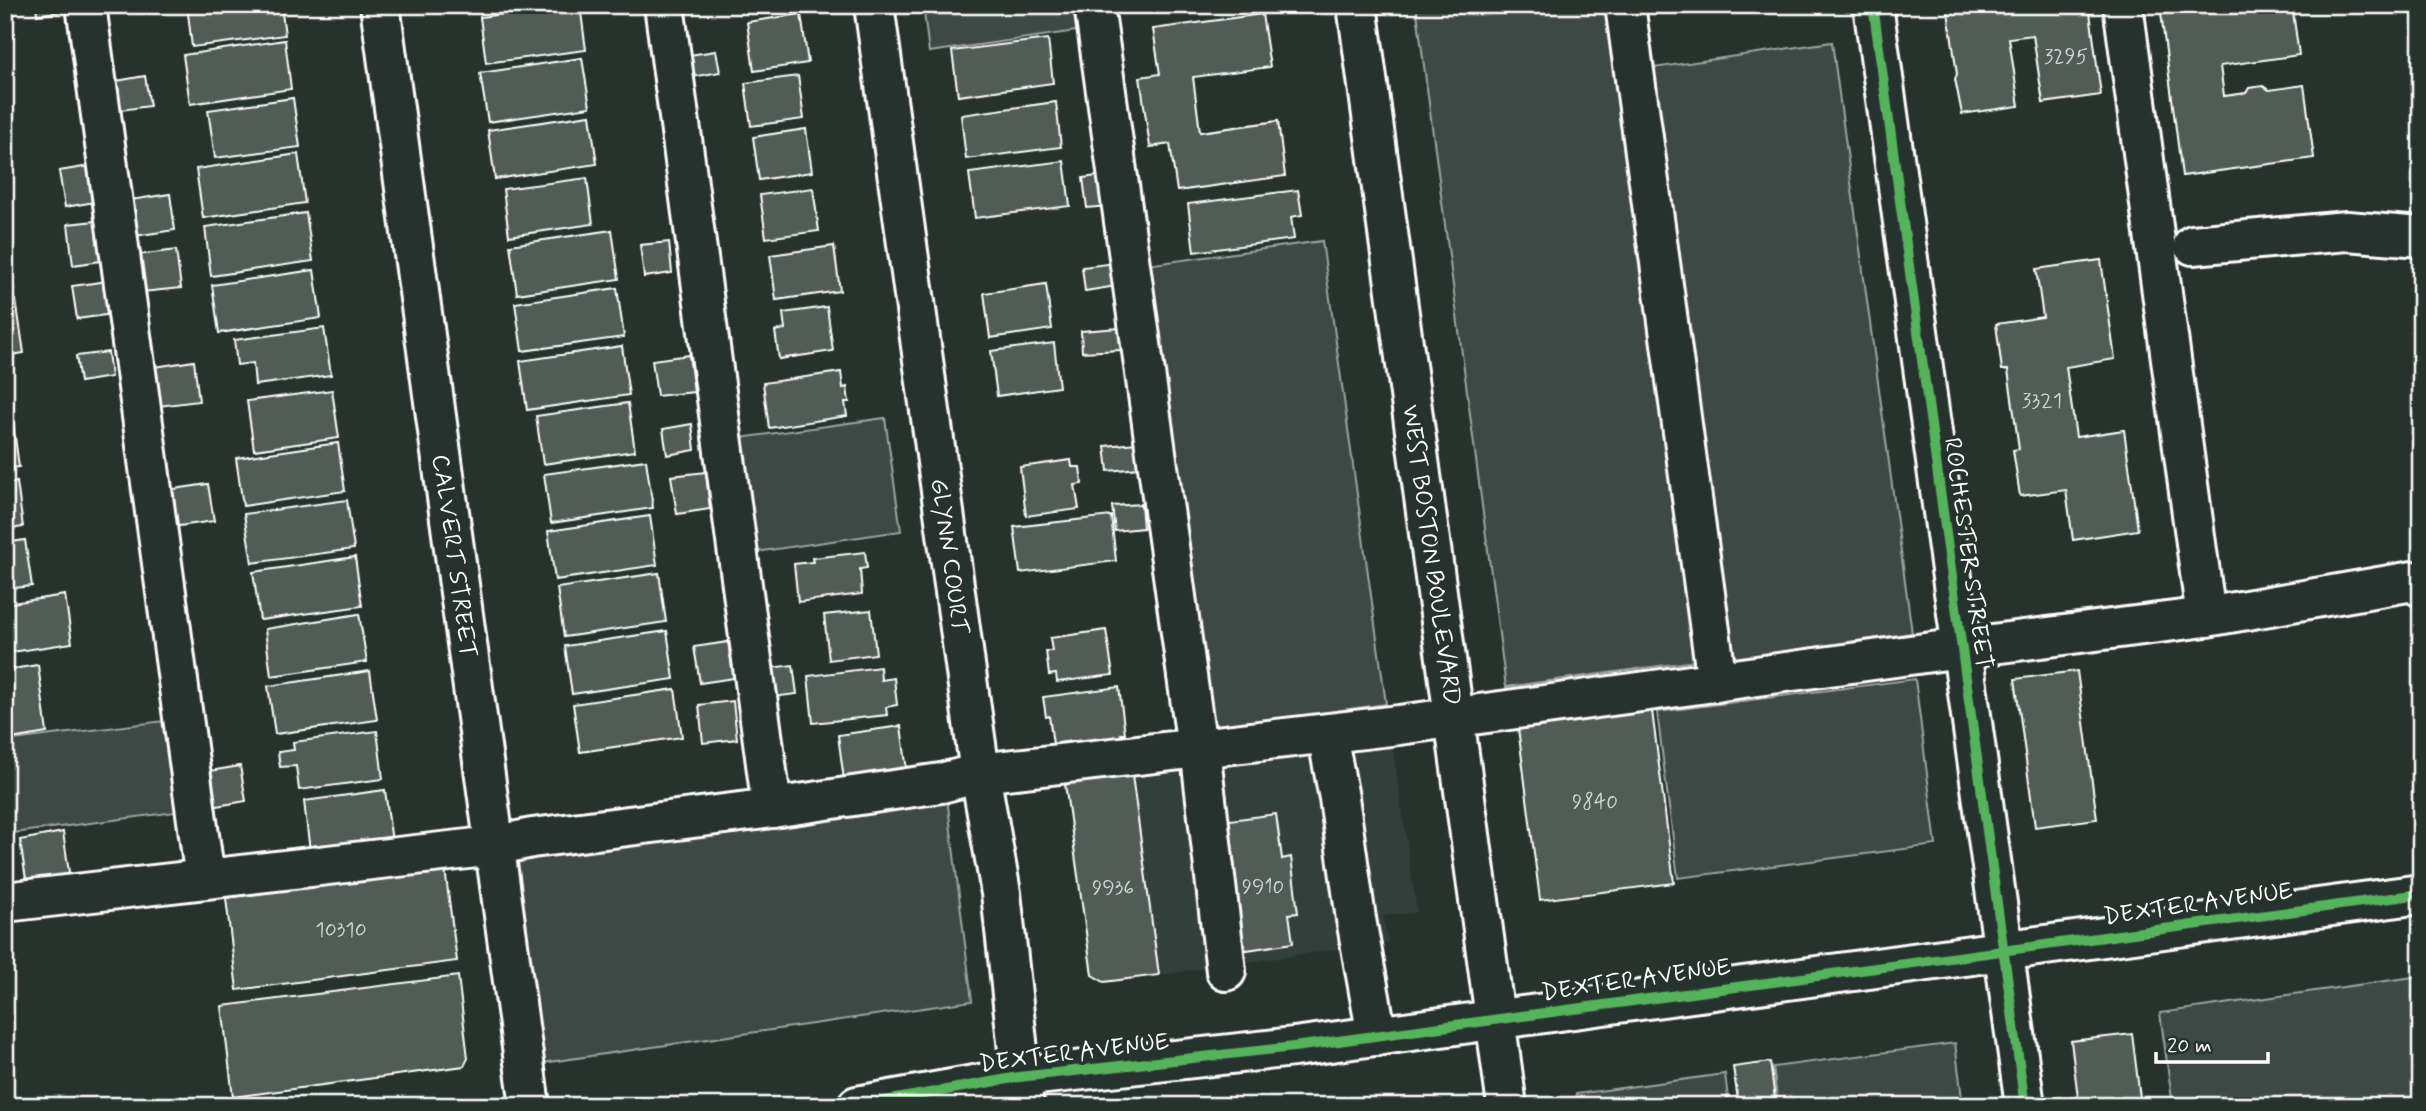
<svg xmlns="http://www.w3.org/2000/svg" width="2426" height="1111" font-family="Mynerve,sans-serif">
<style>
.built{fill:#333f3a}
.green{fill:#3e4944;stroke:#9ea4a2;stroke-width:2}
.building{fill:#515c57;stroke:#fff;stroke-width:2}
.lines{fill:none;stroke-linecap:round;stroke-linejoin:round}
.minor-casing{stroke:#fff;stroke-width:44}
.minor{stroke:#26332d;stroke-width:38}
.cycleway-casing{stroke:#26332d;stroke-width:15}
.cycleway{stroke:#56b35d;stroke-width:10}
.labels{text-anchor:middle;stroke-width:7;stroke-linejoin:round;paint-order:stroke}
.number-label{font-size:21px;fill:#d4d6d5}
.street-label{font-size:24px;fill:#fff;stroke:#26332d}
</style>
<rect width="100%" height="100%" fill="#26332d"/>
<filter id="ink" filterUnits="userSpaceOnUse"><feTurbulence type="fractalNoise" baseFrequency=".0143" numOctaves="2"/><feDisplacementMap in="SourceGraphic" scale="14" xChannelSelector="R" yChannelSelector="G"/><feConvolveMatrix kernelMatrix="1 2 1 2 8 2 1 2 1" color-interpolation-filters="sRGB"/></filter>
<g filter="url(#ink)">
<polygon class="built" points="1392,742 1417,912 1383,916 1388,942 1159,975 1132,775"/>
<g class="green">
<polygon points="923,5 1081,5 1084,30 929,52"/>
<polygon points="1416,5 1608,5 1696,661 1506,687"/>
<polygon points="1832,42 1912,633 1732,659 1646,69"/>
<polygon points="1322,241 1386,704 1210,728 1146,265"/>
<polygon points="885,418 901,531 749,553 733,439"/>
<polygon points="1915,679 1936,845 1678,878 1657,712"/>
<polygon points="164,721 176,812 5,834 5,741"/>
<polygon points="947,798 972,1001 542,1063 514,856"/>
<polygon points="2421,976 2421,1106 2173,1106 2160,1013"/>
<polygon points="1955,1043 1963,1106 1778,1106 1773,1067"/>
<polygon points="1725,1074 1729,1106 1578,1106 1576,1094"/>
</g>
<g class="building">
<polygon points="36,5 69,5 70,10 37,15"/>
<polygon points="187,5 281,5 285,35 192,47"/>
<polygon points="569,5 580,5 586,50 486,63 480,17"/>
<polygon points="1947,5 2089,5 2101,95 2043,103 2033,35 2009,38 2019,106 1962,114 1955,79 1957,74"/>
<polygon points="2160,5 2292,5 2299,55 2220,66 2224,96 2246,93 2249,88 2263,86 2269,90 2304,85 2314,158 2182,176"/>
<polygon points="801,14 808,63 754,71 747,22"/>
<polygon points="1262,14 1270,67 1193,77 1200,132 1278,121 1285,176 1177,191 1170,144 1150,147 1140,77 1160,74 1153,29"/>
<polygon points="1048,39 1053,83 958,96 952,51"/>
<polygon points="285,40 291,89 190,104 183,55"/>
<polygon points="716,51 720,72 692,77 689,55"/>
<polygon points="582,58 590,107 488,122 480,73"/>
<polygon points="145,76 150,106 121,110 116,81"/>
<polygon points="798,76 804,119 751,126 745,83"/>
<polygon points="293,98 300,147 215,158 208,110"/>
<polygon points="1056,102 1061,147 966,159 961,115"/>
<polygon points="590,115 597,164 495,179 488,130"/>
<polygon points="806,129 812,172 759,180 753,137"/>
<polygon points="298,154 305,203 203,218 196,169"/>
<polygon points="1064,161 1070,206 975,218 969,173"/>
<polygon points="90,166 95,202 65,207 59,171"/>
<polygon points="1104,175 1108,206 1087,208 1083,178"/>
<polygon points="587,178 593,224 509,236 503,189"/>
<polygon points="813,188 819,231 766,238 760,195"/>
<polygon points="1298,190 1302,215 1291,217 1294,239 1194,252 1188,204"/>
<polygon points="170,194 175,230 134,236 130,200"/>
<polygon points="306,213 313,261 211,276 205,227"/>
<polygon points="104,220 108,260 73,265 68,224"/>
<polygon points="612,230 619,279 517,294 510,245"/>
<polygon points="669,242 672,273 644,277 640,245"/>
<polygon points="834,246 840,291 776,300 770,255"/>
<polygon points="176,250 181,288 142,292 137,255"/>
<polygon points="2101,260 2115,359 2066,367 2076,437 2124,430 2138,530 2073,540 2066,490 2020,496 2013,450 2019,449 2008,370 2002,370 1996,324 2043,317 2036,269"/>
<polygon points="1115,263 1117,286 1085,291 1082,267"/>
<polygon points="314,270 321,318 219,333 212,285"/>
<polygon points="108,281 113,314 77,319 72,286"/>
<polygon points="1046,284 1052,329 990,338 984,293"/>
<polygon points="617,288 624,337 522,351 515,303"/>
<polygon points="16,300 24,353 5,356 5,301"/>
<polygon points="827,307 833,351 779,359 775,331 785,329 783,313"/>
<polygon points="324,328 331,375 255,385 253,363 237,365 234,340"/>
<polygon points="1119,328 1121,350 1082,352 1081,331"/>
<polygon points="1054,343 1059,387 997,396 991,351"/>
<polygon points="622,346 629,395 527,410 520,361"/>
<polygon points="108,352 111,377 80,382 76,356"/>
<polygon points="689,355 694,392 657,396 652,360"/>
<polygon points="194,361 199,401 159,406 154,367"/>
<polygon points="5,363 13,409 5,410"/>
<polygon points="841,372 843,388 847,387 849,402 845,402 847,416 769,428 763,383"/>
<polygon points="332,390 339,438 254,450 247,401"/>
<polygon points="628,403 635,451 543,464 536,416"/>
<polygon points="13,422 19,467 5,469 5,423"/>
<polygon points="692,424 695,450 667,455 663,429"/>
<polygon points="338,443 345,491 243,506 236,458"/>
<polygon points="1137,443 1139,468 1108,471 1105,446"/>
<polygon points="646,460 653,508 551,523 544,474"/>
<polygon points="1071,460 1072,467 1080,467 1082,484 1075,485 1079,509 1026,516 1020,467"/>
<polygon points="706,472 710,509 677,514 671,476"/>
<polygon points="17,482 23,527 5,530 5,484"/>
<polygon points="208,484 214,521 172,527 167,490"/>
<polygon points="347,500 354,549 252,563 244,514"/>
<polygon points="1141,504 1143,528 1115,531 1112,506"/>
<polygon points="650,516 657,565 555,580 548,531"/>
<polygon points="1111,516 1116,561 1020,573 1014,527"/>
<polygon points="25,540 32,586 5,589 5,543"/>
<polygon points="865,552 867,568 860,569 862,594 798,602 794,564 813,562 812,558"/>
<polygon points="355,557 362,606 260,620 253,572"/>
<polygon points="659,573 666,622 564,637 557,588"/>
<polygon points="65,595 72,643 5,653 5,604"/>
<polygon points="871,610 876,654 829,660 824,615"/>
<polygon points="359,614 367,662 271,676 265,629"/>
<polygon points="1106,630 1113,675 1057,682 1056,674 1049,675 1046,651 1052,651 1050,638"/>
<polygon points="667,631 674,679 572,694 565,646"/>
<polygon points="728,642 734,678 700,683 694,647"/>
<polygon points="38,665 47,733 5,740 5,670"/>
<polygon points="793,665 797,694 765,698 762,669"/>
<polygon points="880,667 881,680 894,678 897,705 886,707 887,715 813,723 808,676"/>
<polygon points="370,671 377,720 275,734 268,686"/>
<polygon points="2077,671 2097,819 2035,827 2015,679"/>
<polygon points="1119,687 1125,734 1121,734 1122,740 1074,746 1073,741 1053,744 1049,716 1046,717 1043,697"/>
<polygon points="675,689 682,737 580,752 573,704"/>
<polygon points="733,701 737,739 703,743 699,705"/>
<polygon points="1651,703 1674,883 1540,900 1517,720"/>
<polygon points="901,726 907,771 844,780 838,735"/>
<polygon points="377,731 383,779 299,790 296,766 280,767 278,752 294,750 293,742"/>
<polygon points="240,766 246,801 211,807 204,772"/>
<polygon points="1132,775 1159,975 1104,982 1092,975 1065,784"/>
<polygon points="385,790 392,842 310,852 304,801"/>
<polygon points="1276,814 1282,859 1291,857 1298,913 1289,914 1293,943 1240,951 1222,821"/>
<polygon points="63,832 70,879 27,886 20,840"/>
<polygon points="445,869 457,961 237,990 226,898"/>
<polygon points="458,976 468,1058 464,1066 233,1097 222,1006"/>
<polygon points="2132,1034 2141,1106 2079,1106 2071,1041"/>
<polygon points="1770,1062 1776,1106 1739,1106 1733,1067"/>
</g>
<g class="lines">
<g class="minor-casing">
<g id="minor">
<polyline points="86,5 205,879"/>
<polyline points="380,5 530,1106"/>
<polyline points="664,5 772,808"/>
<polyline points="874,5 980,773 1001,893 1024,1106"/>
<polyline points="1094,5 1197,748"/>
<polyline points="1357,5 1507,1106"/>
<polyline points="1625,5 1717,682"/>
<polyline points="1873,5 2025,1106"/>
<polyline points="2123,5 2206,617"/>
<polyline points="2193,245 2347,231 2421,237"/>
<polyline points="1330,750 1339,798 1356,919 1377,1036"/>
<polyline points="1202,765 1226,971"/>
<polyline points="5,902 494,846 532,838 772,808 941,783 980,773 1399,725 1961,648 2206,617 2413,581 2421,587"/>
<polyline points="857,1106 1019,1077 1294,1047 2421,894"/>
</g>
</g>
<use href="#minor" class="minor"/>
<g class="cycleway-casing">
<g id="cycleway">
<polyline points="1873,5 2025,1106"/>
<polyline points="857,1106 1019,1077 1294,1047 2421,894"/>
</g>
</g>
<use href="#cycleway" class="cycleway"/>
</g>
</g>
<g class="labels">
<g class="number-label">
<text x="2066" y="63">3295</text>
<text x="2042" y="407">3321</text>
<text x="1595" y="808">9840</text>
<text x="1263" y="893">9910</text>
<text x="1113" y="894">9936</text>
<text x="341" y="936">10310</text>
</g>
<g class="street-label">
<text transform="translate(1969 553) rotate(82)" y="8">ROCHESTER STREET</text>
<text transform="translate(1432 555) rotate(82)" y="8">WEST BOSTON BOULEVARD</text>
<text transform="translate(455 556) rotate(82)" y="8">CALVERT STREET</text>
<text transform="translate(950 556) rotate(82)" y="8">GLYNN COURT</text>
<text transform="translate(2198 903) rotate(-8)" y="8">DEXTER AVENUE</text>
<text transform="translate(1636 979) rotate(-8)" y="8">DEXTER AVENUE</text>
<text transform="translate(1074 1052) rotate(-7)" y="8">DEXTER AVENUE</text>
</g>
</g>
<rect width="2426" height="1111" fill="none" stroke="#26332d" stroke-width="28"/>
<rect x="14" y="14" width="2398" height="1083" fill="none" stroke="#fff" stroke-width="2.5" filter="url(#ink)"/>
<path d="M2156 1052v10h112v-10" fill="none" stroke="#ffffff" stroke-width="3.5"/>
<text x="2167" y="1052" font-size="21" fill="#ffffff" stroke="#26332d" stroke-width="5" paint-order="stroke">20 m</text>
</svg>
